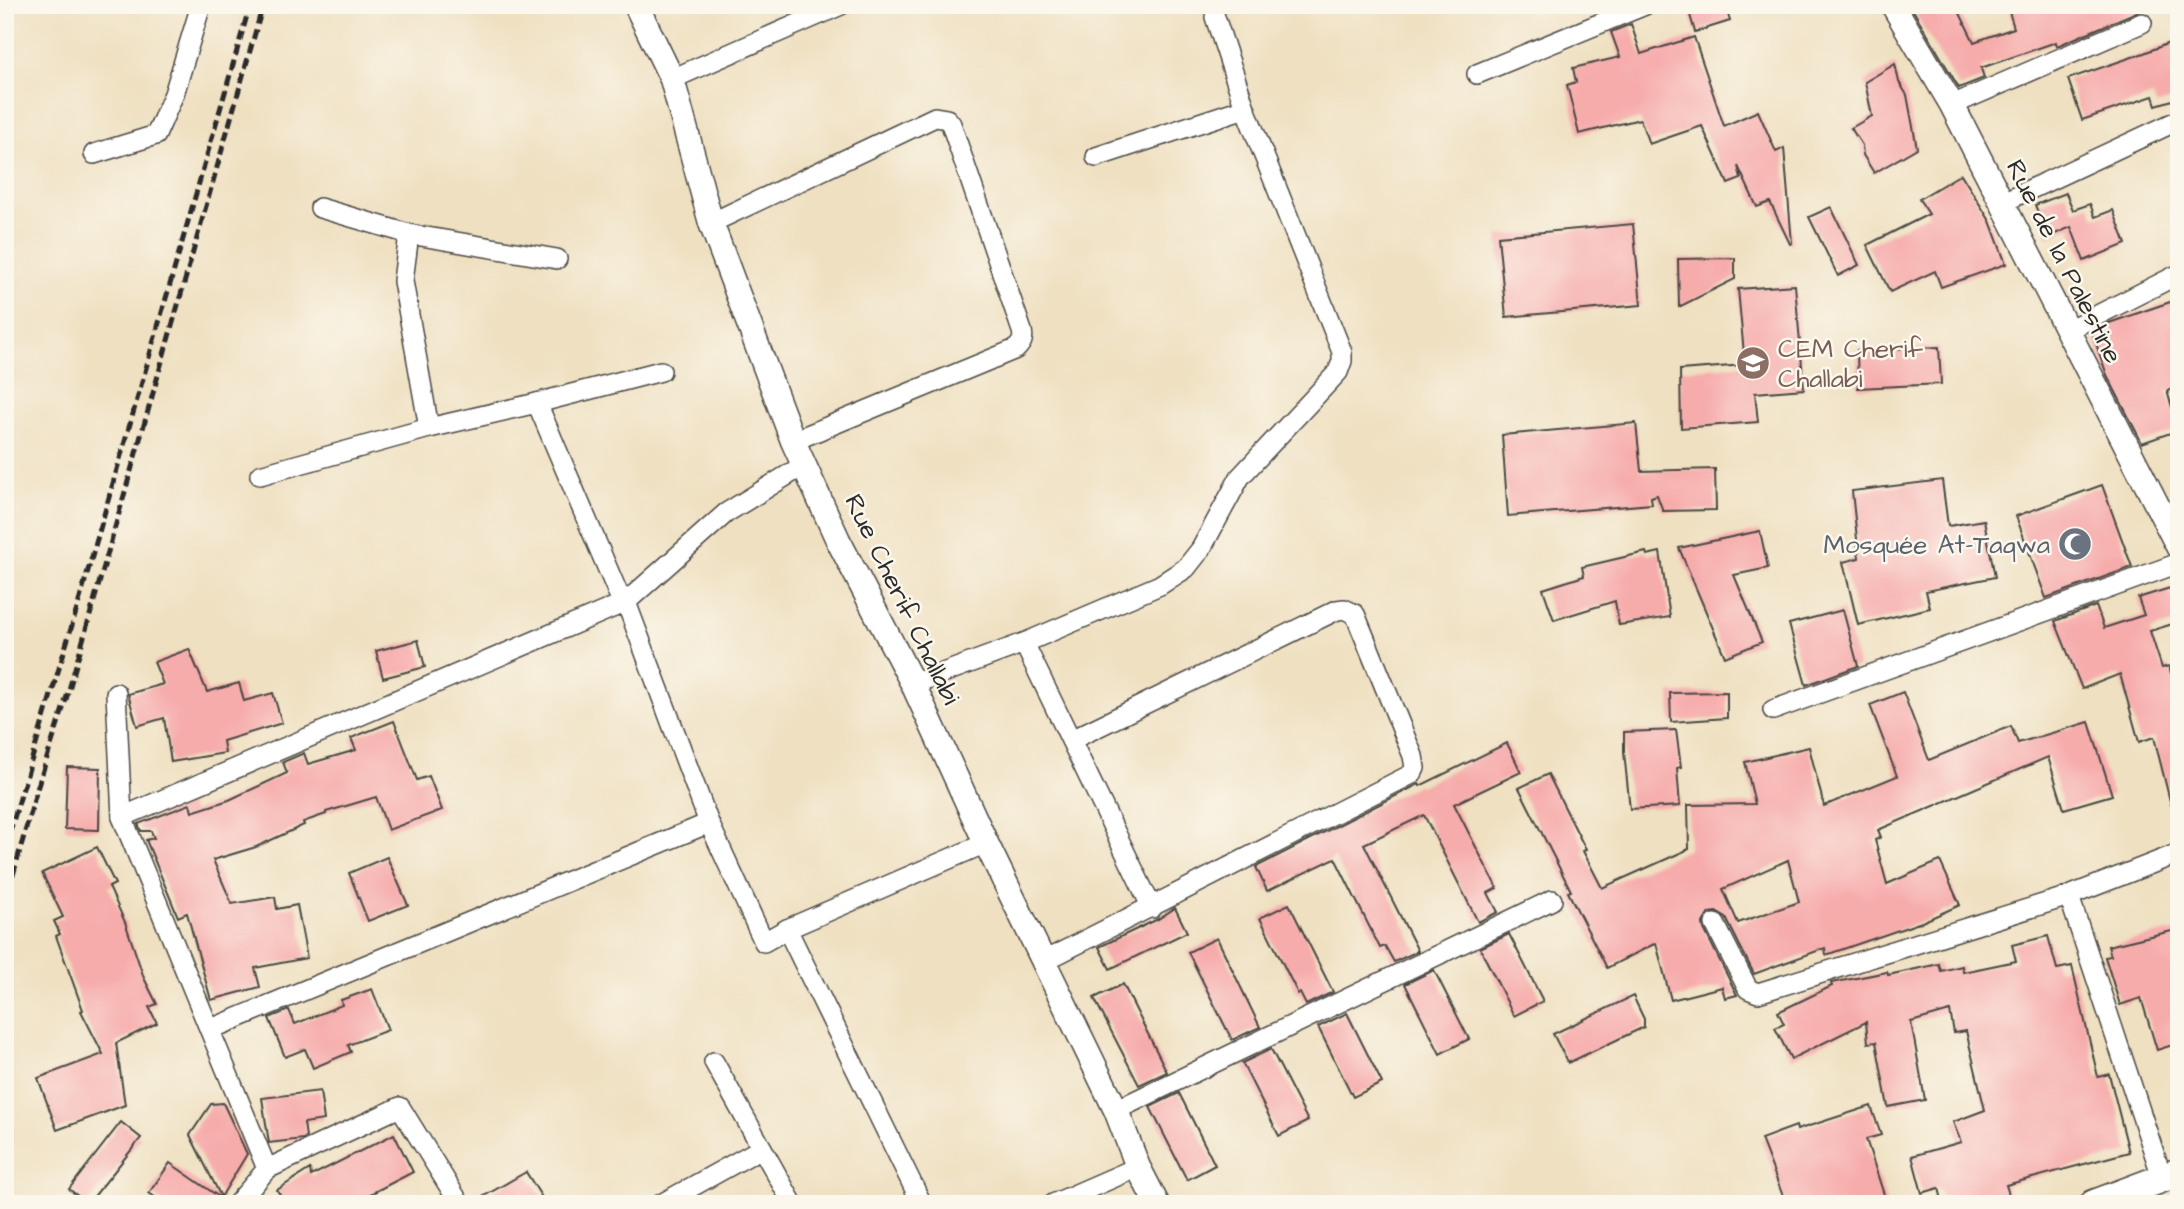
<svg xmlns="http://www.w3.org/2000/svg" width="2184" height="1209" font-family="'Architects Daughter',sans-serif">
<style>
.building{fill:#f6acab;fill-rule:evenodd}
.lines{fill:none;stroke-linecap:round;stroke-linejoin:round}
.minor-casing{stroke:#484642;stroke-width:22}
.tertiary-casing{stroke:#484642;stroke-width:27}
.secondary-casing{stroke:#484642;stroke-width:31}
.minor{stroke:#fff;stroke-width:19}
.tertiary{stroke:#fff;stroke-width:24}
.secondary{stroke:#fff;stroke-width:28}
.rail{stroke:#2b2b2b;stroke-width:5;stroke-dasharray:10 5;stroke-linecap:butt}
.labels{text-anchor:middle;stroke-width:5;stroke-linejoin:round;paint-order:stroke}
.street-label{font-size:26px;fill:#2b2b2b;stroke:#fbf7ec}
.education-label{font-size:26px;fill:#785e54;stroke:#fbf7ec;text-anchor:start}
.worship-label{font-size:26px;fill:#5b616d;stroke:#fbf7ec;text-anchor:end}
</style>
<rect width="100%" height="100%" fill="#fbf7ec"/>
<filter id="ink" filterUnits="userSpaceOnUse"><feTurbulence type="fractalNoise" baseFrequency=".0143" numOctaves="2"/><feDisplacementMap in="SourceGraphic" scale="14" xChannelSelector="R" yChannelSelector="G"/><feConvolveMatrix kernelMatrix="1 2 1 2 8 2 1 2 1" color-interpolation-filters="sRGB"/></filter>
<filter id="wash" filterUnits="userSpaceOnUse"><feTurbulence type="fractalNoise" baseFrequency=".00686" numOctaves="4" result="noise"/><feDisplacementMap in="SourceGraphic" scale="28" xChannelSelector="R" yChannelSelector="G"/><feGaussianBlur stdDeviation="1.57" result="paint"/><feColorMatrix in="noise" values="0 0 0 0 0 0 0 0 0 0 0 0 0 0 0 0 0 1.4 0 .05"/><feComposite in="paint" operator="in"/></filter>
<g filter="url(#wash)">
<rect width="100%" height="100%" fill="#efe0c1"/>
<g id="blocks">
<g class="building">
<polygon points="1687,5 1725,5 1730,21 1695,32"/>
<polygon points="1910,5 1956,5 1974,42 2014,28 2007,5 2153,5 2057,46 2056,42 1981,68 1984,78 1959,88"/>
<polygon points="1631,24 1641,54 1694,37 1724,126 1758,111 1776,152 1784,148 1792,243 1790,244 1770,202 1757,207 1738,166 1741,179 1728,184 1702,126 1649,144 1640,119 1579,134 1567,85 1576,82 1573,68 1620,57 1611,32"/>
<polygon points="2179,39 2179,98 2156,105 2153,96 2082,120 2068,79 2144,53"/>
<polygon points="1895,64 1899,82 1907,95 1917,148 1874,173 1863,155 1862,145 1851,128 1872,116 1865,82"/>
<polygon points="1961,174 1990,221 2006,264 1941,287 1935,271 1890,292 1867,245 1929,214 1919,199"/>
<polygon points="2066,193 2073,210 2090,204 2095,217 2113,210 2126,244 2084,261 2071,227 2048,237 2035,205"/>
<polygon points="1831,207 1859,265 1838,276 1809,217"/>
<polygon points="1633,224 1641,305 1506,317 1498,236"/>
<polygon points="1735,258 1735,279 1679,307 1678,259"/>
<polygon points="1795,285 1804,389 1755,393 1758,422 1681,428 1680,370 1745,365 1738,289"/>
<polygon points="2179,299 2179,387 2167,391 2179,430 2142,443 2107,375 2092,332 2109,323"/>
<polygon points="1939,347 1941,384 1858,388 1857,350"/>
<polygon points="1636,423 1641,471 1715,469 1716,510 1663,511 1657,495 1651,497 1652,504 1508,516 1502,435"/>
<polygon points="1942,480 1948,526 1984,520 1995,577 1926,591 1930,608 1858,625 1843,562 1859,558 1852,491"/>
<polygon points="2102,485 2132,567 2046,598 2016,516"/>
<polygon points="1760,531 1768,568 1734,575 1762,642 1725,657 1679,548"/>
<polygon points="1646,552 1647,555 1660,552 1670,617 1619,625 1615,601 1554,620 1543,589 1584,576 1582,567"/>
<polygon points="2170,588 2179,614 2179,622 2150,631 2162,668 2169,666 2171,673 2179,671 2179,804 2171,805 2154,737 2139,742 2120,674 2082,689 2055,621 2096,606 2104,628 2144,615 2138,598"/>
<polygon points="1843,610 1858,666 1806,685 1789,624"/>
<polygon points="418,640 425,667 383,678 376,651"/>
<polygon points="189,649 207,692 239,683 244,701 273,693 282,723 223,741 225,753 171,762 164,718 137,726 128,694 163,684 154,662"/>
<polygon points="1727,692 1727,718 1671,722 1670,693"/>
<path d="M 1903,692 L 1929,760 L 2011,726 L 2018,743 L 2089,722 L 2112,795 L 2064,809 L 2048,757 L 1878,830 L 1881,837 L 1875,840 L 1887,884 L 1940,861 L 1960,905 L 1922,922 L 1826,955 L 1825,948 L 1754,974 L 1726,918 L 1716,912 L 1709,913 L 1703,923 L 1704,929 L 1737,995 L 1725,998 L 1722,987 L 1671,1000 L 1656,943 L 1607,968 L 1568,892 L 1571,891 L 1519,788 L 1548,774 L 1586,850 L 1583,851 L 1602,888 L 1689,849 L 1688,805 L 1755,804 L 1745,762 L 1809,747 L 1824,806 L 1897,776 L 1870,705 ZM 1788,860 L 1799,902 L 1738,923 L 1723,889 Z"/>
<polygon points="394,721 417,780 429,776 442,810 388,830 376,797 326,812 326,814 303,822 304,825 256,847 213,860 232,904 275,897 277,909 297,905 307,958 255,968 260,987 211,1000 187,913 178,917 146,840 154,838 151,831 141,831 138,824 190,804 192,812 229,800 287,773 283,762 304,753 308,764 356,750 351,738"/>
<polygon points="1676,730 1681,767 1677,768 1680,806 1630,809 1624,752 1624,732"/>
<polygon points="1507,743 1521,772 1454,804 1497,888 1488,893 1498,912 1478,922 1424,815 1364,844 1418,951 1394,962 1385,946 1380,948 1335,858 1267,891 1256,867 1419,784 1420,786"/>
<polygon points="67,767 100,768 99,830 65,829"/>
<polygon points="97,847 115,884 109,887 125,922 144,978 157,1004 149,1007 157,1023 116,1043 125,1105 57,1130 38,1078 103,1054 81,1011 83,1010 56,936 60,934 54,921 63,917 42,873"/>
<polygon points="387,857 408,905 368,921 349,873"/>
<polygon points="1289,904 1333,992 1306,1005 1300,993 1298,994 1260,918"/>
<polygon points="1175,908 1187,932 1110,969 1099,947 1158,919"/>
<polygon points="2176,930 2179,941 2179,1043 2157,1050 2141,998 2120,1005 2105,957 2111,956 2108,946"/>
<polygon points="1509,934 1543,1001 1514,1016 1480,948"/>
<polygon points="2048,936 2057,969 2072,966 2098,1077 2109,1074 2129,1152 2006,1185 2010,1198 1989,1204 1943,1204 1939,1188 1922,1193 1912,1156 1961,1142 1953,1122 1985,1110 1966,1031 1954,1033 1950,1011 1911,1022 1925,1100 1888,1107 1876,1042 1868,1043 1866,1022 1791,1059 1775,1028 1784,1024 1778,1012 1832,986 1831,983 1887,972 1888,975 1939,964 1941,971 1962,966 1963,972 2016,961 2012,945"/>
<polygon points="1217,938 1260,1027 1232,1040 1188,952"/>
<polygon points="1434,970 1469,1039 1440,1054 1405,984"/>
<polygon points="1123,984 1167,1072 1139,1085 1094,998"/>
<polygon points="372,989 388,1030 348,1045 351,1052 313,1068 305,1049 285,1057 269,1018 289,1010 295,1024 342,1005 341,1000"/>
<polygon points="1633,996 1644,1019 1644,1027 1568,1063 1553,1034"/>
<polygon points="1347,1013 1382,1083 1353,1097 1318,1027"/>
<polygon points="1271,1049 1308,1121 1279,1136 1242,1063"/>
<polygon points="320,1091 324,1120 304,1123 306,1137 303,1139 269,1143 262,1098"/>
<polygon points="1179,1093 1215,1165 1187,1180 1150,1107"/>
<polygon points="223,1103 247,1154 221,1197 190,1135 211,1104"/>
<polygon points="1871,1106 1881,1135 1866,1139 1887,1204 1786,1204 1761,1139 1796,1126 1797,1130"/>
<polygon points="121,1122 141,1138 88,1204 69,1189"/>
<polygon points="394,1134 413,1172 351,1204 286,1204 277,1190 310,1169 311,1176"/>
<polygon points="170,1163 225,1201 225,1204 165,1204 149,1193"/>
<polygon points="526,1172 546,1204 472,1204 472,1203"/>
</g>
</g>
</g>
<g filter="url(#ink)">
<use href="#blocks" fill-opacity="0" stroke="#484642" stroke-width="2"/>
<g class="lines">
<g class="minor-casing">
<g id="minor">
<polyline points="1477,74 1645,5"/>
<polyline points="672,79 841,5"/>
<polyline points="1952,105 2142,23"/>
<polyline points="94,154 156,135 174,94 201,5"/>
<polyline points="1096,157 1245,108"/>
<polyline points="2001,203 2179,120"/>
<polyline points="320,208 409,234"/>
<path d="M 711,223 L 935,117 L 947,119 L 951,124 L 1022,331 C 1024,339 1022,343 1016,349 L 793,441"/>
<polyline points="2068,330 2179,274"/>
<polyline points="537,403 429,428 403,281 409,234 557,259"/>
<polyline points="260,475 429,428"/>
<polyline points="1024,643 1152,908"/>
<polyline points="913,684 1024,643 1160,585 1186,568 1201,549 1240,477 1338,372 1342,361 1342,352 1245,108 1215,17"/>
<polyline points="116,693 122,817 267,1169 237,1204"/>
<polyline points="1773,710 2179,563"/>
<polyline points="122,817 626,602 618,593 537,403 661,371"/>
<polyline points="2069,896 2162,1177"/>
<polyline points="1715,924 1748,989 1758,993 2069,896 2179,853"/>
<polyline points="787,929 764,942 709,823 626,602 726,513 804,465"/>
<polyline points="1044,961 1412,774 1415,768 1413,756 1355,614 1344,609 1337,610 1071,740"/>
<polyline points="211,1029 709,823"/>
<polyline points="714,1062 793,1204"/>
<polyline points="1116,1110 1552,900"/>
<polyline points="267,1169 400,1107 460,1204"/>
<polyline points="661,1204 762,1148"/>
<polyline points="922,1204 787,929 986,843"/>
<polyline points="1053,1204 1138,1167"/>
</g>
</g>
<g class="tertiary-casing">
<g id="tertiary">
<polyline points="636,5 672,79 711,223 793,441 838,540 913,684 986,843 1116,1110 1138,1167 1157,1204"/>
<polyline points="1893,5 1952,105 2179,548"/>
</g>
</g>
<g class="secondary-casing">
<polyline id="secondary" points="2094,1204 2179,1172"/>
</g>
<use href="#minor" class="minor"/>
<use href="#tertiary" class="tertiary"/>
<use href="#secondary" class="secondary"/>
<g class="rail">
<polyline points="5,848 79,602 250,5"/>
<polyline points="5,904 37,789 68,693 263,5"/>
</g>
</g>
</g>
<defs>
<g id="school-disc" transform="scale(1.75)"><circle r="9.5" fill="#8d6e63" stroke="#fbf7ec"/><path d="M0-5L7-2L0 1L-7-2ZM-4 1L0 2.5L4 1V4Q0 6-4 4Z" fill="#fff"/></g>
<g id="mosque-disc" transform="scale(1.75)"><circle r="9.5" fill="#6b7280" stroke="#fbf7ec"/><path d="M3.5-4.9A6 6 0 1 0 3.5 4.9A5 5 0 1 1 3.5-4.9Z" fill="#fff"/></g>
</defs>
<g fill-rule="evenodd">
<use href="#school-disc" x="1753" y="363"/>
<use href="#mosque-disc" x="2075" y="544"/>
</g>
<g class="labels">
<g class="street-label">
<text transform="translate(2065 261) rotate(63)" y="9">Rue de la Palestine</text>
<text transform="translate(903 599) rotate(64)" y="9">Rue Cherif Challabi</text>
</g>
<g class="education-label">
<text x="1778" y="357">CEM Cherif<tspan x="1778" dy="30">Challabi</tspan></text>
</g>
<g class="worship-label">
<text x="2050" y="553">Mosquée At-Taqwa</text>
</g>
</g>
<rect width="2184" height="1209" fill="none" stroke="#fbf7ec" stroke-width="28"/>
</svg>
